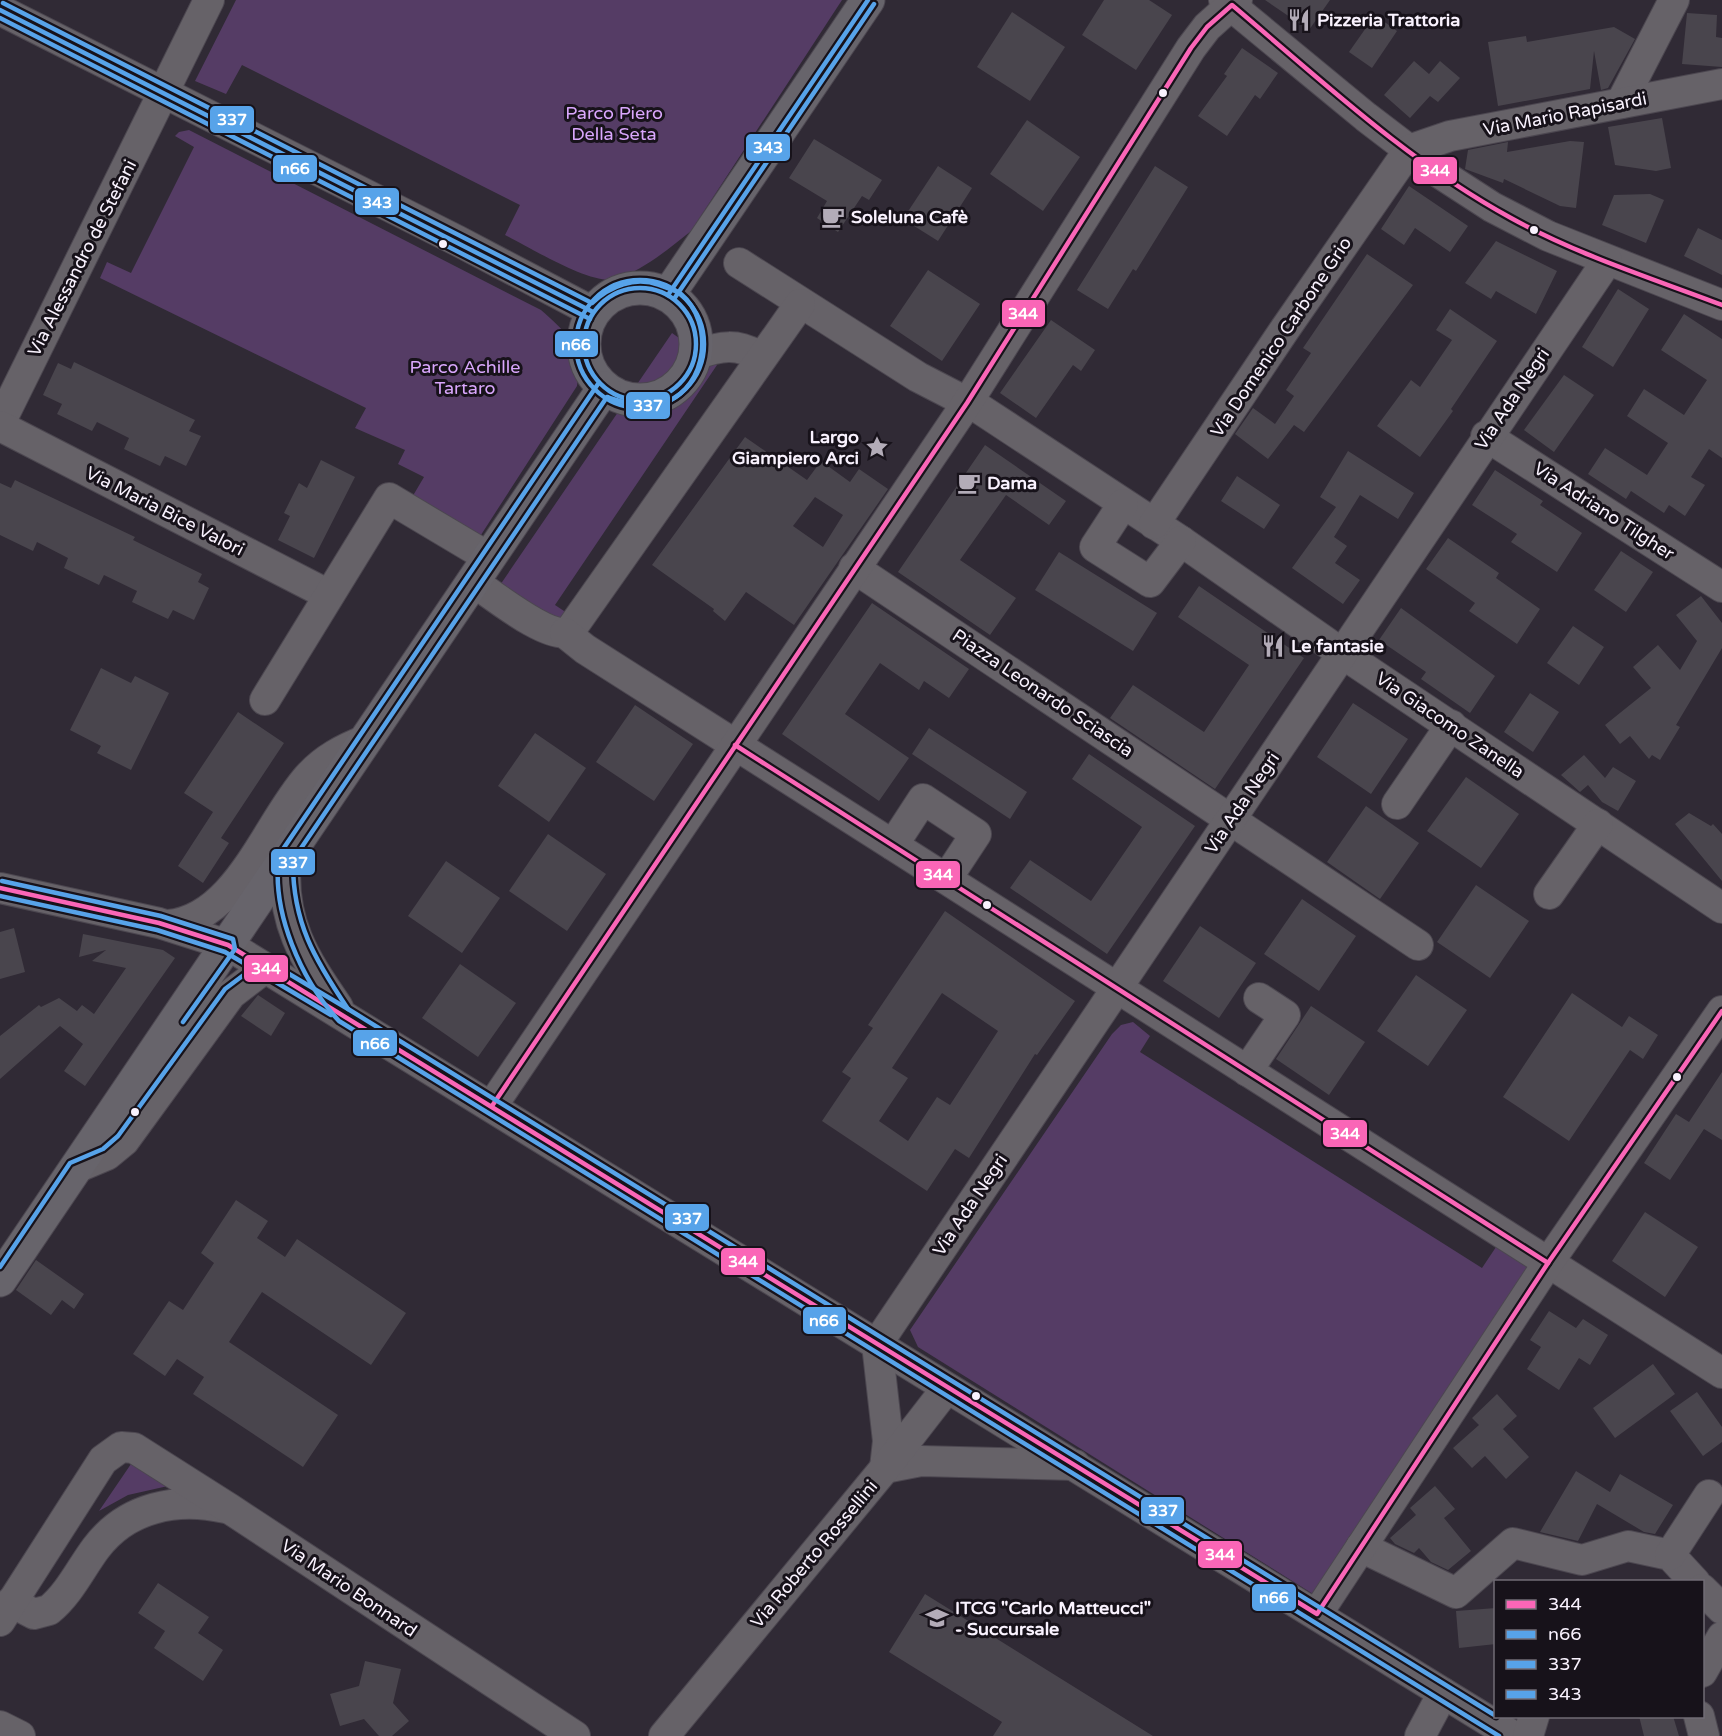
<svg xmlns="http://www.w3.org/2000/svg" width="1722" height="1736" font-family="'Varela Round',sans-serif">
<style>
.green{fill:#553c65}
.building{fill:#49454d;fill-rule:evenodd}
.lines{fill:none;stroke-linecap:round;stroke-linejoin:round}
.minor-casing{stroke:#4c4750;stroke-width:32}
.major-casing{stroke:#4c4750;stroke-width:35}
.minor{stroke:#666268;stroke-width:30}
.major{stroke:#67646b;stroke-width:33}
.bus-1-casing{stroke:#17121a;stroke-width:9}
.bus-2-casing{stroke:#17121a;stroke-width:9}
.bus-3-casing{stroke:#17121a;stroke-width:9}
.bus-4-casing{stroke:#17121a;stroke-width:9}
.bus-1{stroke:#fa66b7;stroke-width:4.5}
.bus-2{stroke:#57a3e9;stroke-width:4.5}
.bus-3{stroke:#57a3e9;stroke-width:4.5}
.bus-4{stroke:#57a3e9;stroke-width:4.5}
.bus-dot{fill:#f9f2fe;stroke:#17121a;stroke-width:2}
.labels{text-anchor:middle;stroke-width:6;stroke-linejoin:round;paint-order:stroke}
.poi-label{font-size:18px;font-weight:bold;fill:#f9f2fe;stroke:#17121a;text-anchor:start}
.park-label{font-size:18px;fill:#daa7fd;stroke:#17121a}
.street-label{font-size:18px;fill:#f9f2fe;stroke:#17121a}
.line-badge{stroke:#17121a;stroke-width:2}
.badge-label{font-size:16px;text-anchor:middle;font-weight:bold;fill:#fff}
</style>
<rect width="100%" height="100%" fill="#302a35"/>
<g class="green">
<path d="M 236,0 L 842,0 L 691,231 C 670,248 642,271 616,279 C 592,286 529,247 505,235 L 520,205 L 242,65 L 226,94 L 195,81 Z"/>
<path d="M 189,130 L 541,310 C 569,335 583,347 577,386 L 479,538 L 411,499 L 424,477 L 398,464 L 405,450 L 355,428 L 366,408 L 100,278 L 107,262 L 131,273 L 194,147 L 175,136 L 179,132 Z"/>
<polygon points="672,333 717,365 555,605 567,613 561,626 498,588"/>
<polygon points="1133,1022 1150,1036 1140,1052 1482,1268 1496,1247 1507,1246 1536,1262 1313,1594 918,1347 910,1330 1112,1034 1121,1025"/>
<polygon points="131,1464 168,1486 128,1495 99,1511"/>
</g>
<g class="building">
<polygon points="1104,0 1149,0 1172,15 1136,70 1082,35"/>
<polygon points="1265,0 1330,0 1309,30"/>
<polygon points="1012,12 1065,47 1030,101 977,67"/>
<polygon points="1687,13 1717,15 1716,37 1722,38 1722,67 1682,64"/>
<polygon points="1375,15 1397,31 1372,68 1349,52"/>
<polygon points="1614,27 1635,39 1608,88 1601,90 1594,51 1590,89 1498,106 1488,42 1526,36 1527,42"/>
<polygon points="1242,48 1278,73 1260,99 1255,95 1227,136 1198,116 1227,76 1224,74"/>
<polygon points="1414,61 1429,74 1440,61 1460,78 1438,102 1430,96 1410,118 1384,95"/>
<polygon points="1662,118 1671,168 1656,171 1615,165 1608,127"/>
<polygon points="1027,120 1080,157 1043,211 990,174"/>
<polygon points="814,139 882,180 869,200 862,196 838,232 817,218 827,201 789,178"/>
<polygon points="1570,141 1584,142 1576,208 1560,206 1504,179 1503,183 1465,169 1468,150 1508,142 1507,152"/>
<polygon points="938,166 972,188 938,241 903,219"/>
<polygon points="1155,166 1188,187 1136,271 1133,269 1108,309 1077,290"/>
<polygon points="1409,186 1468,226 1450,252 1415,228 1404,245 1381,229"/>
<polygon points="1650,194 1664,200 1646,243 1602,225 1614,195"/>
<polygon points="1698,228 1722,240 1722,275 1684,256"/>
<polygon points="1496,241 1557,271 1536,314 1496,291 1491,299 1465,283"/>
<polygon points="1367,254 1413,285 1304,432 1294,425 1268,459 1235,434 1253,408 1275,424 1294,396 1286,390 1311,353 1303,348"/>
<polygon points="928,270 980,304 942,361 890,326"/>
<polygon points="1618,289 1649,309 1613,367 1582,347"/>
<polygon points="1450,309 1497,341 1451,409 1453,411 1420,457 1377,426 1411,380 1420,387 1452,340 1436,330"/>
<polygon points="1684,314 1722,339 1722,458 1709,449 1691,477 1705,485 1685,516 1669,505 1664,513 1631,491 1626,499 1588,474 1605,448 1647,475 1668,443 1627,416 1644,389 1684,415 1707,380 1661,350"/>
<polygon points="1051,320 1095,350 1081,371 1073,365 1036,418 1000,393"/>
<polygon points="74,362 195,420 189,431 201,436 186,466 165,456 160,466 124,449 129,438 97,422 92,431 57,414 62,404 43,395 58,363 71,369"/>
<polygon points="1564,375 1594,395 1554,452 1524,430"/>
<path d="M 745,437 L 807,480 L 821,461 L 850,482 L 859,469 L 888,489 L 794,625 L 746,592 L 725,621 L 713,611 L 714,609 L 652,565 ZM 815,497 L 843,515 L 823,547 L 793,526 Z"/>
<polygon points="985,445 1066,501 1049,525 1006,495 960,560 1016,598 990,635 898,572"/>
<polygon points="1348,451 1414,493 1398,519 1360,495 1334,537 1347,546 1335,563 1360,580 1343,604 1292,568 1336,507 1320,497"/>
<polygon points="321,460 355,477 314,558 278,540 290,516 284,513 299,483 307,488"/>
<polygon points="1495,470 1543,501 1540,505 1582,533 1557,572 1511,542 1517,534 1472,505"/>
<polygon points="1237,476 1280,505 1264,529 1221,501"/>
<polygon points="15,480 135,537 133,540 202,574 198,582 209,588 194,620 173,610 168,619 132,602 137,591 104,575 99,585 64,568 68,558 37,542 33,551 0,535 0,483 11,488"/>
<polygon points="1448,538 1499,573 1496,578 1540,609 1517,644 1469,611 1475,603 1426,569"/>
<polygon points="1621,551 1653,572 1626,612 1594,590"/>
<polygon points="1059,552 1157,613 1133,651 1035,590"/>
<polygon points="1199,586 1304,658 1215,789 1110,718 1133,685 1204,732 1249,665 1178,617"/>
<polygon points="1701,596 1722,623 1722,648 1676,725 1680,727 1660,760 1652,755 1649,759 1630,736 1620,744 1605,725 1651,688 1633,667 1658,645 1680,670 1697,641 1676,615"/>
<polygon points="872,603 969,669 949,698 924,681 919,690 880,663 845,714 909,758 879,801 782,734"/>
<polygon points="1401,608 1495,676 1470,713 1421,679 1426,672 1379,640"/>
<polygon points="1573,626 1604,647 1579,685 1547,663"/>
<polygon points="101,668 131,683 135,676 169,693 131,770 97,753 101,746 70,730"/>
<polygon points="1530,693 1559,712 1533,752 1504,732"/>
<polygon points="1353,703 1408,739 1371,794 1317,757"/>
<polygon points="635,705 693,744 654,801 596,762"/>
<polygon points="238,712 284,743 221,838 229,843 203,883 178,866 213,812 184,793"/>
<polygon points="929,728 1027,792 1010,819 912,754"/>
<polygon points="535,733 586,768 549,822 498,786"/>
<polygon points="1089,754 1195,826 1107,954 1010,888 1030,860 1091,901 1142,827 1072,779"/>
<polygon points="1584,755 1605,778 1613,767 1636,781 1618,811 1602,802 1588,785 1580,792 1561,775"/>
<polygon points="1466,777 1519,814 1481,868 1427,831"/>
<polygon points="1366,806 1419,843 1380,899 1327,862"/>
<polygon points="1689,813 1711,826 1713,824 1722,834 1722,881 1675,824"/>
<polygon points="548,834 606,874 567,931 509,891"/>
<polygon points="446,861 500,898 462,953 408,916"/>
<polygon points="1476,885 1529,921 1490,978 1437,942"/>
<polygon points="1302,899 1356,936 1319,991 1264,954"/>
<path d="M 945,911 L 1075,1001 L 1037,1055 L 1035,1054 L 969,1158 L 955,1149 L 927,1191 L 822,1121 L 851,1078 L 842,1072 L 873,1028 L 868,1025 ZM 942,993 L 998,1031 L 950,1105 L 937,1097 L 908,1141 L 879,1121 L 908,1078 L 892,1068 Z"/>
<polygon points="1200,926 1256,963 1219,1018 1163,981"/>
<polygon points="14,928 25,972 0,979 0,932"/>
<polygon points="83,934 163,950 175,958 85,1086 64,1071 83,1044 60,1026 0,1079 0,1036 39,1005 41,1007 59,998 77,1011 82,1005 94,1014 126,968 92,961 106,950 79,957"/>
<polygon points="460,964 516,1003 478,1057 422,1018"/>
<polygon points="1416,975 1467,1010 1428,1066 1377,1031"/>
<polygon points="1572,993 1622,1027 1629,1016 1658,1035 1643,1059 1630,1050 1569,1141 1503,1097"/>
<polygon points="258,995 285,1013 271,1036 241,1016"/>
<polygon points="1311,1006 1365,1042 1329,1095 1276,1059"/>
<polygon points="1722,1072 1722,1140 1704,1129 1670,1180 1644,1163 1676,1114 1689,1122"/>
<polygon points="236,1200 268,1221 257,1238 285,1257 297,1239 406,1313 371,1365 262,1292 229,1342 338,1415 303,1467 193,1394 204,1377 177,1359 165,1376 133,1354 169,1301 183,1310 214,1263 201,1253"/>
<polygon points="1645,1212 1698,1247 1665,1297 1612,1261"/>
<polygon points="36,1260 84,1294 74,1309 62,1300 51,1315 16,1290"/>
<polygon points="1549,1311 1576,1328 1583,1319 1608,1335 1590,1365 1579,1358 1559,1390 1527,1369 1541,1347 1530,1340"/>
<polygon points="1653,1364 1675,1394 1615,1438 1593,1408"/>
<polygon points="1697,1392 1722,1427 1722,1442 1703,1456 1670,1411"/>
<polygon points="1497,1394 1517,1416 1503,1429 1529,1457 1506,1479 1485,1456 1472,1468 1453,1448 1479,1425 1472,1418"/>
<polygon points="1576,1471 1610,1492 1620,1474 1673,1505 1655,1534 1644,1532 1597,1504 1578,1541 1540,1532"/>
<polygon points="1435,1486 1455,1509 1444,1518 1471,1551 1448,1570 1431,1562 1419,1548 1414,1553 1395,1544 1390,1538 1416,1515 1410,1508"/>
<polygon points="158,1583 209,1617 198,1633 223,1650 203,1681 154,1648 165,1631 138,1613"/>
<polygon points="925,1594 1153,1736 993,1736 1002,1722 889,1652"/>
<polygon points="1496,1608 1496,1644 1459,1648 1456,1611"/>
<polygon points="365,1661 401,1669 393,1703 409,1721 392,1736 379,1736 364,1719 340,1726 330,1694 359,1686"/>
<polygon points="1639,1716 1673,1716 1679,1736 1644,1736"/>
</g>
<g class="lines">
<g class="minor-casing">
<g id="minor">
<polyline points="1224,0 1366,117 1438,172 1492,207 1548,236 1722,305"/>
<polyline points="0,10 458,241 593,312"/>
<polyline points="1621,103 1674,0"/>
<polyline points="739,263 918,377 980,409 1181,541 1343,654 1722,908"/>
<path d="M 695,355 C 720,346 738,342 761,358"/>
<polyline points="0,423 209,0"/>
<polyline points="0,426 329,595"/>
<polyline points="1486,436 1722,587"/>
<polyline points="1123,504 1095,547 1150,582 1181,541"/>
<polyline points="1154,524 1285,329 1409,150 1450,136 1722,84"/>
<polyline points="854,568 1418,945"/>
<path d="M 472,581 C 492,594 547,639 569,632 L 800,304"/>
<polyline points="565,633 585,649 1722,1373"/>
<polyline points="265,700 389,498 488,557"/>
<polyline points="1397,804 1451,725"/>
<polyline points="893,845 923,799 976,834 947,878"/>
<path d="M 286,858 C 280,921 304,958 338,1007"/>
<polyline points="0,888 159,923 228,945 1513,1736"/>
<polyline points="1549,894 1598,824"/>
<path d="M 168,925 C 237,919 267,823 308,777 C 324,759 343,749 366,740"/>
<polyline points="1247,1071 1285,1015 1259,998"/>
<polyline points="492,1106 967,403 1191,48 1207,27 1237,0"/>
<polyline points="76,1168 107,1155 124,1141 231,994 265,968"/>
<polyline points="877,1344 1607,261"/>
<polyline points="877,1344 888,1441 885,1468"/>
<polyline points="885,1468 921,1461 1075,1465"/>
<polyline points="1361,1547 1456,1593 1513,1543 1582,1560 1628,1546 1670,1555 1695,1582"/>
<polyline points="1670,1555 1709,1495"/>
<polyline points="1702,1589 1722,1609"/>
<path d="M 11,1602 L 34,1614 L 49,1610 C 69,1594 81,1568 96,1548 C 127,1507 177,1497 225,1508"/>
<polyline points="1317,1614 1548,1263 1722,1011"/>
<polyline points="0,1621 103,1460 121,1447 134,1448 230,1509 575,1736"/>
<polyline points="1702,1672 1722,1637"/>
<polyline points="1699,1716 1704,1736"/>
<polyline points="0,1726 20,1736"/>
<polyline points="664,1736 885,1468 947,1388"/>
<polyline points="1420,1736 1443,1693"/>
<polyline points="1528,1736 1534,1716"/>
</g>
</g>
<g class="major-casing">
<g id="major">
<circle cx="640" cy="344" r="56"/>
<polyline points="668,295 868,0"/>
<polyline points="0,1280 604,388"/>
</g>
</g>
<use href="#minor" class="minor"/>
<use href="#major" class="major"/>
<g class="bus-1-casing">
<g id="bus-1">
<polyline points="735,745 1548,1263"/>
<polyline points="0,888 159,923 228,945 1317,1614 1548,1263 1722,1011"/>
<path d="M 492,1106 L 967,403 L 1191,48 L 1207,27 L 1232,5 C 1321,80 1408,162 1511,218 C 1578,255 1651,278 1722,305"/>
</g>
</g>
<g class="bus-2-casing">
<g id="bus-2">
<polyline points="0,18 590,319"/>
<circle cx="640" cy="344" r="64"/>
<polyline points="674,299 874,4"/>
<path d="M 598,384 L 279,855 C 271,912 301,980 339,1021 L 1499,1736"/>
<polyline points="0,896 157,930 225,952 331,1015"/>
</g>
</g>
<g class="bus-3-casing">
<g id="bus-3">
<path d="M 3,3 L 592,303 C 610,286 635,276 659,285 C 666,288 675,290 681,294 C 714,322 708,386 666,402 C 646,410 626,403 607,397 L 293,860 C 292,922 315,960 348,1009 L 1496,1716"/>
<polyline points="2,881 161,916 233,939 235,949 183,1022"/>
<polyline points="0,1267 70,1163 103,1149 118,1136 225,989 261,962 269,962 348,1009"/>
</g>
</g>
<g class="bus-4-casing">
<g id="bus-4">
<polyline points="0,10 593,312"/>
<circle cx="640" cy="344" r="56"/>
<polyline points="668,295 868,0"/>
</g>
</g>
<use href="#bus-1" class="bus-1"/>
<use href="#bus-2" class="bus-2"/>
<use href="#bus-3" class="bus-3"/>
<use href="#bus-4" class="bus-4"/>
</g>
<defs>
<g id="restaurant-bare" transform="scale(1.8)"><path d="M-5-6h1v4h1v-4h1v4h1v-4h1v5L-1.5 .5V6h-2V.5L-5-1ZM5-6V6H3V1.5H1.5Q1.5-4 5-6Z" fill="#b3acb8" stroke="#17121a" stroke-width="2.5" paint-order="stroke"/></g>
<g id="cafe-bare" transform="scale(1.8)"><path d="M-5.5-4.5H6V0H3Q3 3.5 0 3.5H-2.5Q-5.5 3.5-5.5 0ZM3-3.2v2h1.7v-2ZM-6 4.5H4V6H-6Z" fill="#b3acb8" stroke="#17121a" stroke-width="2.5" paint-order="stroke"/></g>
<g id="sight-bare" transform="scale(1.8)"><path d="M0-6L1.8-2.2L6-1.7L2.9 1.2L3.7 5.4L0 3.3L-3.7 5.4L-2.9 1.2L-6-1.7L-1.8-2.2Z" fill="#b3acb8" stroke="#17121a" stroke-width="2.5" paint-order="stroke"/></g>
<g id="school-bare" transform="scale(1.8)"><path d="M0-5L7-2L0 1L-7-2ZM-4 1L0 2.5L4 1V4Q0 6-4 4Z" fill="#b3acb8" stroke="#17121a" stroke-width="2.5" paint-order="stroke"/></g>
</defs>
<g fill-rule="evenodd">
<use href="#restaurant-bare" x="1299" y="20"/>
<use href="#cafe-bare" x="833" y="217"/>
<use href="#sight-bare" x="877" y="447"/>
<use href="#cafe-bare" x="969" y="483"/>
<use href="#restaurant-bare" x="1273" y="646"/>
<use href="#school-bare" x="937" y="1618"/>
</g>
<g class="bus-dot">
<circle cx="1163" cy="93" r="5"/>
<circle cx="1534" cy="230" r="5"/>
<circle cx="443" cy="244" r="5"/>
<circle cx="987" cy="905" r="5"/>
<circle cx="1677" cy="1077" r="5"/>
<circle cx="135" cy="1112" r="5"/>
<circle cx="976" cy="1396" r="5"/>
</g>
<g class="labels">
<g class="poi-label">
<text x="1317" y="26">Pizzeria Trattoria</text>
<text x="851" y="223">Soleluna Cafè</text>
<text x="859" y="443" text-anchor="end">Largo<tspan x="859" dy="21">Giampiero Arci</tspan></text>
<text x="987" y="489">Dama</text>
<text x="1291" y="652">Le fantasie</text>
<text x="955" y="1614">ITCG "Carlo Matteucci"<tspan x="955" dy="21">- Succursale</tspan></text>
</g>
<g class="park-label">
<text x="614" y="119">Parco Piero<tspan x="614" dy="21">Della Seta</tspan></text>
<text x="465" y="373">Parco Achille<tspan x="465" dy="21">Tartaro</tspan></text>
</g>
<g class="street-label">
<text transform="translate(1565 114) rotate(-11)" y="6">Via Mario Rapisardi</text>
<text transform="translate(82 258) rotate(-63)" y="6">Via Alessandro de Stefani</text>
<text transform="translate(1281 337) rotate(-56)" y="6">Via Domenico Carbone Grio</text>
<text transform="translate(1512 399) rotate(-56)" y="6">Via Ada Negri</text>
<text transform="translate(165 511) rotate(27)" y="6">Via Maria Bice Valori</text>
<text transform="translate(1604 511) rotate(33)" y="6">Via Adriano Tilgher</text>
<text transform="translate(1043 693) rotate(34)" y="6">Piazza Leonardo Sciascia</text>
<text transform="translate(1450 725) rotate(34)" y="6">Via Giacomo Zanella</text>
<text transform="translate(1242 803) rotate(-56)" y="6">Via Ada Negri</text>
<text transform="translate(970 1205) rotate(-56)" y="6">Via Ada Negri</text>
<text transform="translate(814 1554) rotate(-50)" y="6">Via Roberto Rossellini</text>
<text transform="translate(349 1588) rotate(34)" y="6">Via Mario Bonnard</text>
</g>
</g>
<g class="line-badge">
<rect x="209" y="105" width="46" height="29" rx="6" fill="#57a3e9"/>
<rect x="745" y="133" width="46" height="29" rx="6" fill="#57a3e9"/>
<rect x="272" y="154" width="46" height="29" rx="6" fill="#57a3e9"/>
<rect x="1412" y="156" width="46" height="29" rx="6" fill="#fa66b7"/>
<rect x="354" y="187" width="46" height="29" rx="6" fill="#57a3e9"/>
<rect x="1001" y="299" width="45" height="29" rx="6" fill="#fa66b7"/>
<rect x="554" y="330" width="45" height="28" rx="6" fill="#57a3e9"/>
<rect x="625" y="391" width="46" height="29" rx="6" fill="#57a3e9"/>
<rect x="270" y="848" width="46" height="28" rx="6" fill="#57a3e9"/>
<rect x="915" y="860" width="46" height="29" rx="6" fill="#fa66b7"/>
<rect x="243" y="954" width="46" height="29" rx="6" fill="#fa66b7"/>
<rect x="352" y="1029" width="46" height="28" rx="6" fill="#57a3e9"/>
<rect x="1322" y="1119" width="46" height="29" rx="6" fill="#fa66b7"/>
<rect x="664" y="1203" width="46" height="29" rx="6" fill="#57a3e9"/>
<rect x="720" y="1247" width="46" height="29" rx="6" fill="#fa66b7"/>
<rect x="802" y="1306" width="45" height="29" rx="6" fill="#57a3e9"/>
<rect x="1140" y="1496" width="45" height="29" rx="6" fill="#57a3e9"/>
<rect x="1197" y="1540" width="46" height="29" rx="6" fill="#fa66b7"/>
<rect x="1251" y="1583" width="46" height="29" rx="6" fill="#57a3e9"/>
</g>
<g class="badge-label">
<text x="232" y="125">337</text>
<text x="768" y="153">343</text>
<text x="295" y="174">n66</text>
<text x="1435" y="176">344</text>
<text x="377" y="208">343</text>
<text x="1023" y="319">344</text>
<text x="576" y="350">n66</text>
<text x="648" y="411">337</text>
<text x="293" y="868">337</text>
<text x="938" y="880">344</text>
<text x="266" y="974">344</text>
<text x="375" y="1049">n66</text>
<text x="1345" y="1139">344</text>
<text x="687" y="1224">337</text>
<text x="743" y="1267">344</text>
<text x="824" y="1326">n66</text>
<text x="1163" y="1516">337</text>
<text x="1220" y="1560">344</text>
<text x="1274" y="1603">n66</text>
</g>
<rect x="1494" y="1580" width="210" height="138" fill="#17121a" stroke="#716c75" stroke-width="1.5"/>
<rect x="1506" y="1600" width="30" height="9" fill="#fa66b7" stroke="#716c75" stroke-width="1.5"/>
<text x="1548" y="1610" font-size="18" fill="#f9f2fe">344</text>
<rect x="1506" y="1630" width="30" height="9" fill="#57a3e9" stroke="#716c75" stroke-width="1.5"/>
<text x="1548" y="1640" font-size="18" fill="#f9f2fe">n66</text>
<rect x="1506" y="1660" width="30" height="9" fill="#57a3e9" stroke="#716c75" stroke-width="1.5"/>
<text x="1548" y="1670" font-size="18" fill="#f9f2fe">337</text>
<rect x="1506" y="1690" width="30" height="9" fill="#57a3e9" stroke="#716c75" stroke-width="1.5"/>
<text x="1548" y="1700" font-size="18" fill="#f9f2fe">343</text>
</svg>
